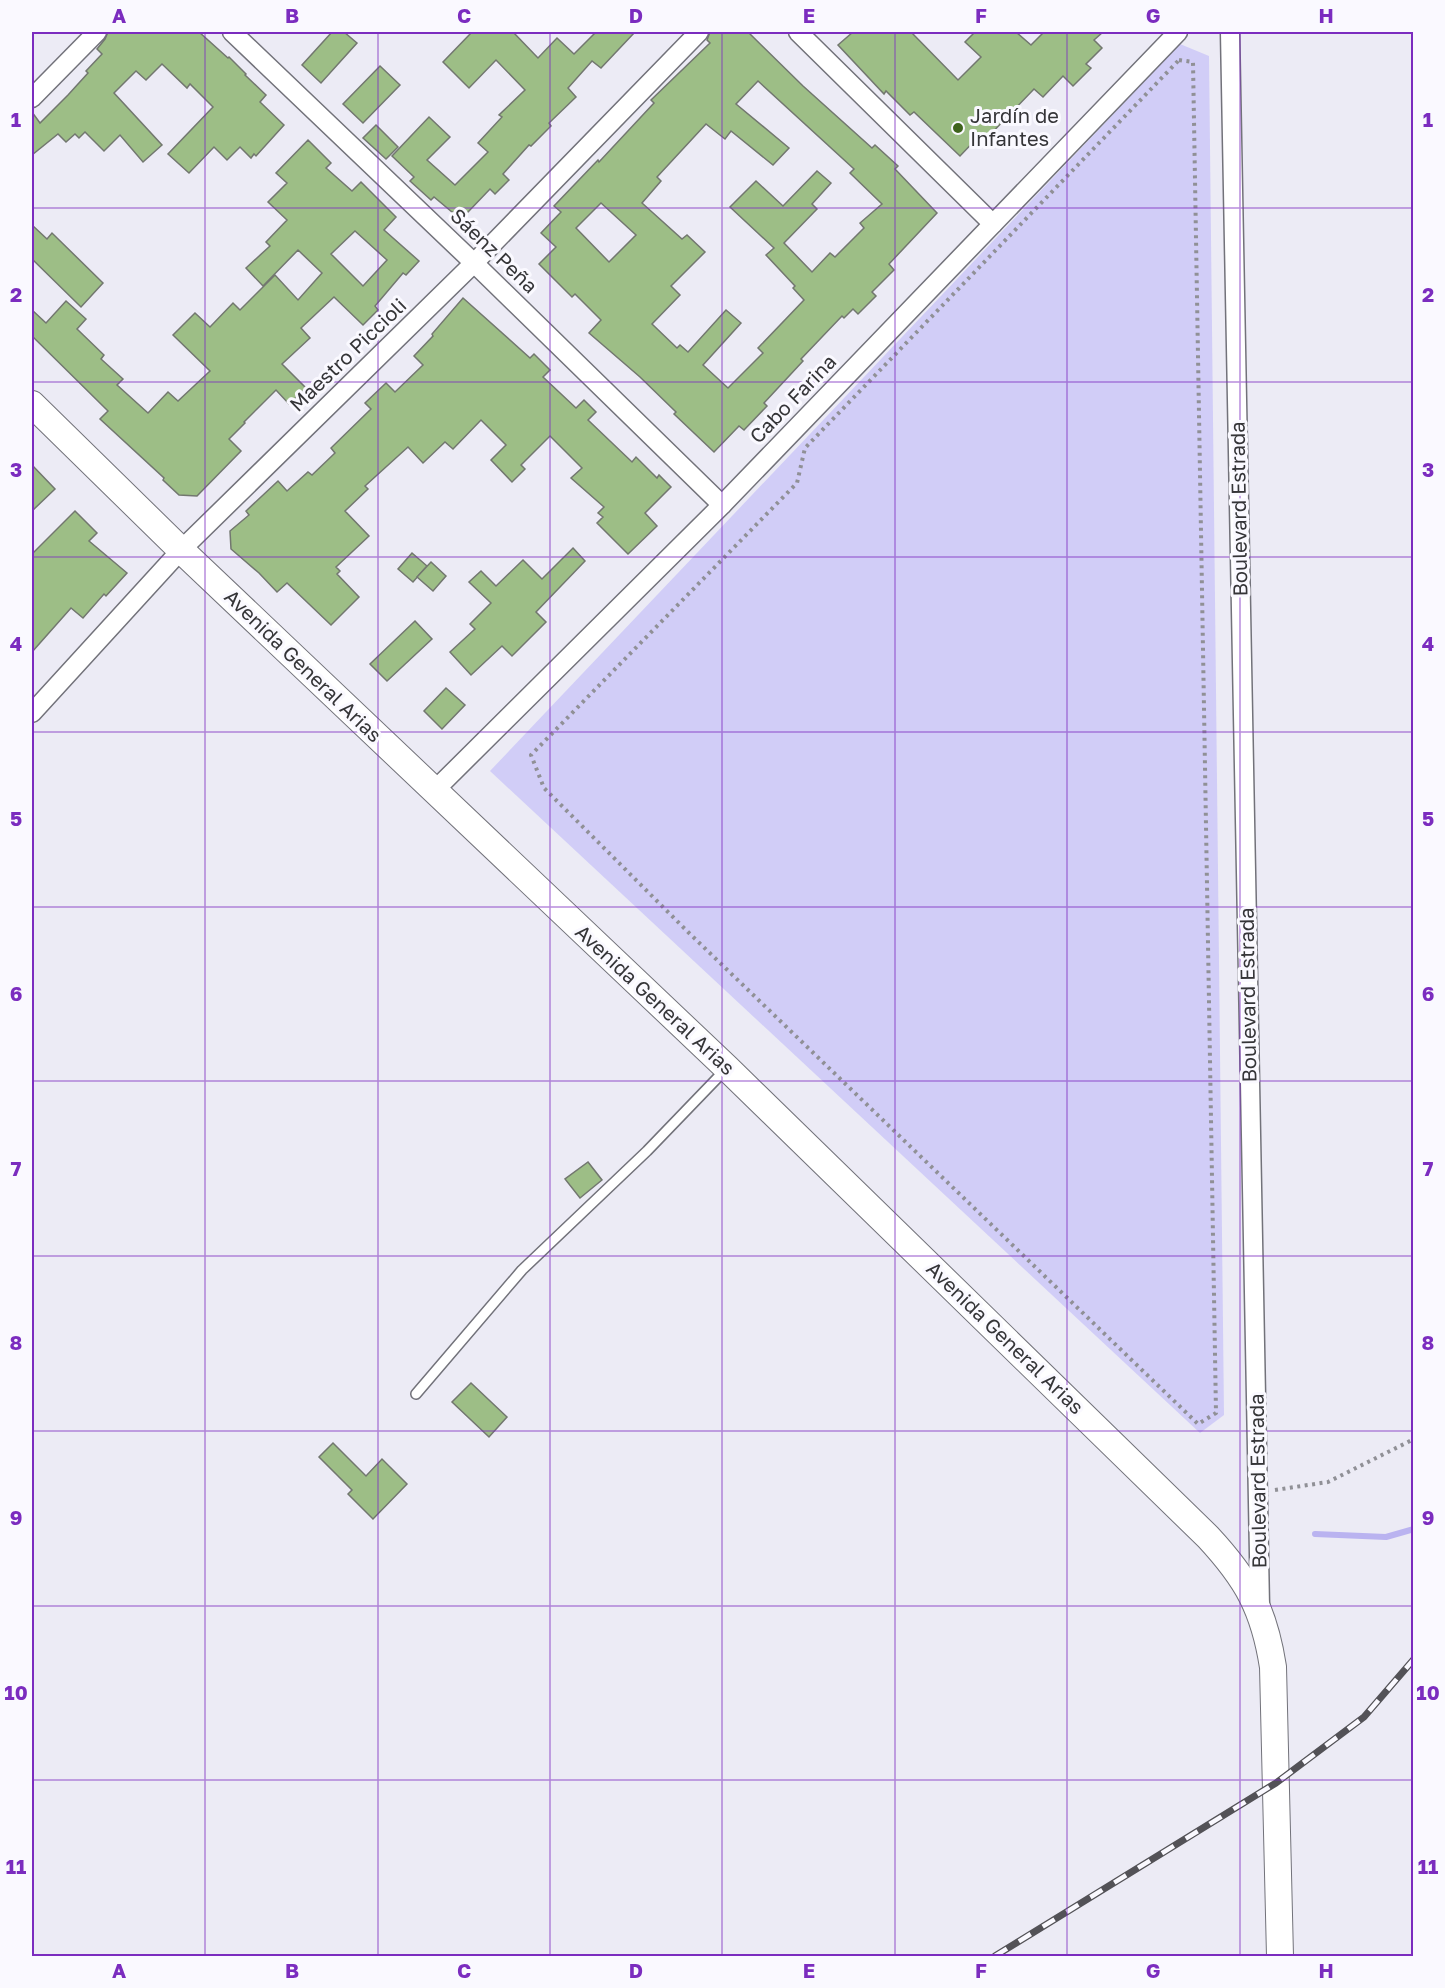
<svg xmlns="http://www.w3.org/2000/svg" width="1445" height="1988" font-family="'Golos Text',sans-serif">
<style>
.green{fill:#d1cdf7}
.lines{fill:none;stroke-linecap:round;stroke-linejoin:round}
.stream{stroke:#bab3f0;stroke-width:6}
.building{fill:#9dbe86;stroke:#72776f;stroke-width:1.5;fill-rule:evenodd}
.service-casing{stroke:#72727a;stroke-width:12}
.minor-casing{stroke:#72727a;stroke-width:21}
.secondary-casing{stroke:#72727a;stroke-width:28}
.path{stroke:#909096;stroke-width:4;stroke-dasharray:3 4.5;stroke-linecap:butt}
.service{stroke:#fff;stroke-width:9}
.minor{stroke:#fff;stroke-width:18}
.secondary{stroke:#fff;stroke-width:26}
.rail-casing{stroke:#535257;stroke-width:7}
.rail{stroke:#faf9ff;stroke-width:4.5;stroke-dasharray:14;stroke-linecap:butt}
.grid{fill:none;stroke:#7b2cbf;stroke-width:1.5;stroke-opacity:0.55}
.poi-dot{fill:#3f641c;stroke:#faf9ff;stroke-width:2}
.labels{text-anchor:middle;stroke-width:6;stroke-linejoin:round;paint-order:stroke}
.poi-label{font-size:20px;fill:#353538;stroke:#faf9ff;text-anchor:start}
.street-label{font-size:20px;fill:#353538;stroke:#faf9ff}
.neatline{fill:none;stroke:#7b2cbf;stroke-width:2}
.grid-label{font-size:20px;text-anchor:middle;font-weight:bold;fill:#7b2cbf}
</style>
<rect width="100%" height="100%" fill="#ecebf5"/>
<polygon class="green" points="1180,44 1209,56 1224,1415 1200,1433 490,771"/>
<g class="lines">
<polyline class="stream" points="1315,1534 1386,1537 1414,1529"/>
</g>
<g class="building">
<polygon points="108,32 199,32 228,58 229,57 246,74 245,75 266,95 260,102 284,125 256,156 254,154 251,158 240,147 227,160 214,147 189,173 168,154 213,107 190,84 187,88 162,64 146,80 136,71 114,93 162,145 143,162 120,135 104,151 85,132 79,138 75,134 66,142 58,134 32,155 32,112 40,123 68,95 88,73 86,71 102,54 97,49 105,39"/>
<polygon points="332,32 344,32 357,43 321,83 302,65"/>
<polygon points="472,32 513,32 538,58 557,38 574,54 596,32 635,32 601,68 592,61 568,88 576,97 549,123 551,126 531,146 529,145 503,174 509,180 495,194 490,189 468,212 452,212 434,197 431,200 410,181 414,177 392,156 429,117 450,137 427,160 455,185 488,152 478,143 502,117 499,115 525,90 496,60 469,88 443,62"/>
<path d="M 710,32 L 748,32 L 803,86 L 872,148 L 875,145 L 898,166 L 895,169 L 937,213 L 889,264 L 894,270 L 872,292 L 876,296 L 858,314 L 853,309 L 844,318 L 842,316 L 801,359 L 803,361 L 764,403 L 767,406 L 744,430 L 739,426 L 714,452 L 674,414 L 676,412 L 640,377 L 589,333 L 601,320 L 575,294 L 572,297 L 539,264 L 556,247 L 541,233 L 561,212 L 554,206 L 598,160 L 599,162 L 654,103 L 651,100 L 710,43 L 707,40 ZM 758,81 L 854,169 L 850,173 L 882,204 L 860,223 L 864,228 L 835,257 L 830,253 L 812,272 L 784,243 L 817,209 L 812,204 L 831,183 L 817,171 L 783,206 L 756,181 L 730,207 L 774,248 L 766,255 L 795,286 L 793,288 L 804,300 L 758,348 L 763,353 L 728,388 L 703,365 L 741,323 L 726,310 L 688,352 L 680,345 L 677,348 L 652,324 L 680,295 L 671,286 L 705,252 L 687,235 L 682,239 L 642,203 L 661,181 L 657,177 L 706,124 L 725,139 L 731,131 L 773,165 L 789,148 L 736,104 ZM 601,203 L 636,235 L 609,262 L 576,228 Z"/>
<polygon points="853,32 911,32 958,80 981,57 965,42 975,32 1016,32 1031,45 1044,32 1103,32 1094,40 1102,48 1086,64 1091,68 1073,86 1063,76 1043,97 1034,89 986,139 981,134 960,156 914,112 910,115 886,91 884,94 838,45"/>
<polygon points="380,66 400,85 363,123 343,104"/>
<polygon points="376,125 398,147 386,159 363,138"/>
<path d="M 308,140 L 331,163 L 326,168 L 352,191 L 361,182 L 396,217 L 384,230 L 419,261 L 406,275 L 403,273 L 375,306 L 378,310 L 363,325 L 334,297 L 301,328 L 310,338 L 282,364 L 306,388 L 289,404 L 276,390 L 244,422 L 245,423 L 229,439 L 241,451 L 197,496 L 179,495 L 163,480 L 164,478 L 100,419 L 108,411 L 32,336 L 32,310 L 46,323 L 66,301 L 86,319 L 77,329 L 104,355 L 101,359 L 123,379 L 117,385 L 148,413 L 168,392 L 178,401 L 210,371 L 173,335 L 195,313 L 210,327 L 233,303 L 240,310 L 275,275 L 298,300 L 322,273 L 298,250 L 263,286 L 246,268 L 270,246 L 266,242 L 287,220 L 268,202 L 287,183 L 276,173 ZM 355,231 L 387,260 L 363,286 L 331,254 Z"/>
<polygon points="32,225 47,239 52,233 103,283 81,307 32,259"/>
<polygon points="463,298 530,358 534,354 550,370 543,377 576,408 584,400 596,412 588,420 632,462 636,457 657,478 659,475 671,487 645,513 657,526 628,554 597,523 603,517 598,513 604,507 571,478 582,468 550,436 521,465 525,469 512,482 491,460 506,445 481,420 453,449 445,442 423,463 408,447 365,486 368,489 345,511 369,536 336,567 340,571 337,574 359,597 331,625 287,583 277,592 259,573 231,549 230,531 249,515 246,511 278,481 287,491 308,472 312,475 335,453 331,448 371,409 365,403 386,383 395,392 423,365 414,356 433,336 432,334"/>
<polygon points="32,465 55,489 32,511"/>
<polygon points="75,511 97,533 89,541 127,573 106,596 104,594 83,618 71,608 32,652 32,554"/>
<polygon points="573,548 585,561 536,612 546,622 512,656 502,646 471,675 450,652 475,629 470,624 491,603 469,582 481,571 496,586 523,560 542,579"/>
<polygon points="412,553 427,566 413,582 398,569"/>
<polygon points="431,562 446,576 433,591 417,577"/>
<polygon points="415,621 432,639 387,681 370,664"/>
<polygon points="446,688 465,705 442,729 424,711"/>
<polygon points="588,1162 602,1180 580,1198 565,1179"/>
<polygon points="471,1383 507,1417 489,1437 452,1402"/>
<polygon points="333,1443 366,1476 382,1459 407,1484 373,1519 348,1494 352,1490 319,1457"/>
</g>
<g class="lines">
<g class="service-casing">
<polyline id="service" points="416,1394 522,1270 647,1151 727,1068"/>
</g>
<g class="minor-casing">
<g id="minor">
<polyline points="232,32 474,263 722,505"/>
<polyline points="798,32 993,224"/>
<polyline points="1230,32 1260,1607"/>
<polyline points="32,98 97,32"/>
<polyline points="32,713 181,550 474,263 699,32"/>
<polyline points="434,791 722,505 1178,32"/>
</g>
</g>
<g class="secondary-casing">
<path id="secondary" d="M 32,404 L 181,550 L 727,1068 L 1208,1537 C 1247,1579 1264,1609 1273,1667 L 1280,1956"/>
</g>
<g class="path">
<polygon points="1179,60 1193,62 1216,1413 1198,1424 688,932 544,788 531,755 797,483 805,448"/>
<polyline points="1275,1490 1328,1482 1414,1439"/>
</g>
<use href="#service" class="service"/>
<use href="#minor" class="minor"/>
<use href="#secondary" class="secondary"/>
<g class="rail-casing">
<polyline id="rail" points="995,1956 1276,1783 1364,1717 1414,1659"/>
</g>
<use href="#rail" class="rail"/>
</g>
<path class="grid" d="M 205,32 L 205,1956M 378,32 L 378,1956M 550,32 L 550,1956M 722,32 L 722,1956M 895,32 L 895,1956M 1067,32 L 1067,1956M 1240,32 L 1240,1956M 32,208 L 1414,208M 32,382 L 1414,382M 32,557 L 1414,557M 32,732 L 1414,732M 32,907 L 1414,907M 32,1081 L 1414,1081M 32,1256 L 1414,1256M 32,1431 L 1414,1431M 32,1606 L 1414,1606M 32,1780 L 1414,1780"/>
<circle class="poi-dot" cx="958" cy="128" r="6"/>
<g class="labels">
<g class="poi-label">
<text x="970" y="123">Jardín de<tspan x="970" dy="23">Infantes</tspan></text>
</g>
<g class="street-label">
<text transform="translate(494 251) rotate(44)" y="7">Sáenz Peña</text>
<text transform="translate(348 355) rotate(-44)" y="7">Maestro Piccioli</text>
<text transform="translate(793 399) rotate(-46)" y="7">Cabo Farina</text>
<text transform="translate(1239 509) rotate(-91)" y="7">Boulevard Estrada</text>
<text transform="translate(303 666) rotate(44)" y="7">Avenida General Arias</text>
<text transform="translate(1248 995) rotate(-91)" y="7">Boulevard Estrada</text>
<text transform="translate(655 1000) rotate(43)" y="7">Avenida General Arias</text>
<text transform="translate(1005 1338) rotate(44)" y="7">Avenida General Arias</text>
<text transform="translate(1258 1481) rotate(-91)" y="7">Boulevard Estrada</text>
</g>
</g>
<rect width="1445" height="1988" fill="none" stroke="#faf9ff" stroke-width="66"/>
<rect x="33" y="33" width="1379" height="1922" class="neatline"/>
<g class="grid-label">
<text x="119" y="23">A</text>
<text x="292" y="23">B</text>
<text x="464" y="23">C</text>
<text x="636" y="23">D</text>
<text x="809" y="23">E</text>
<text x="981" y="23">F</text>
<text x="1153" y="23">G</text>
<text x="1326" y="23">H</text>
<text x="16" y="127">1</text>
<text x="1428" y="127">1</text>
<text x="16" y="302">2</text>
<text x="1428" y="302">2</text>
<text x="16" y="477">3</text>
<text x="1428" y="477">3</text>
<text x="16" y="651">4</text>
<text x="1428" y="651">4</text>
<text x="16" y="826">5</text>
<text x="1428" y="826">5</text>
<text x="16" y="1001">6</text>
<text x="1428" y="1001">6</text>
<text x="16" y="1176">7</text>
<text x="1428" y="1176">7</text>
<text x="16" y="1350">8</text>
<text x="1428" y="1350">8</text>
<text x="16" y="1525">9</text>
<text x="1428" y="1525">9</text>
<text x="16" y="1700">10</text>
<text x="1428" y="1700">10</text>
<text x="16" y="1874">11</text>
<text x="1428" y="1874">11</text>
<text x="119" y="1978">A</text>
<text x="292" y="1978">B</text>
<text x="464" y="1978">C</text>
<text x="636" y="1978">D</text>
<text x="809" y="1978">E</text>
<text x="981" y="1978">F</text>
<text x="1153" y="1978">G</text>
<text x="1326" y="1978">H</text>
</g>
</svg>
